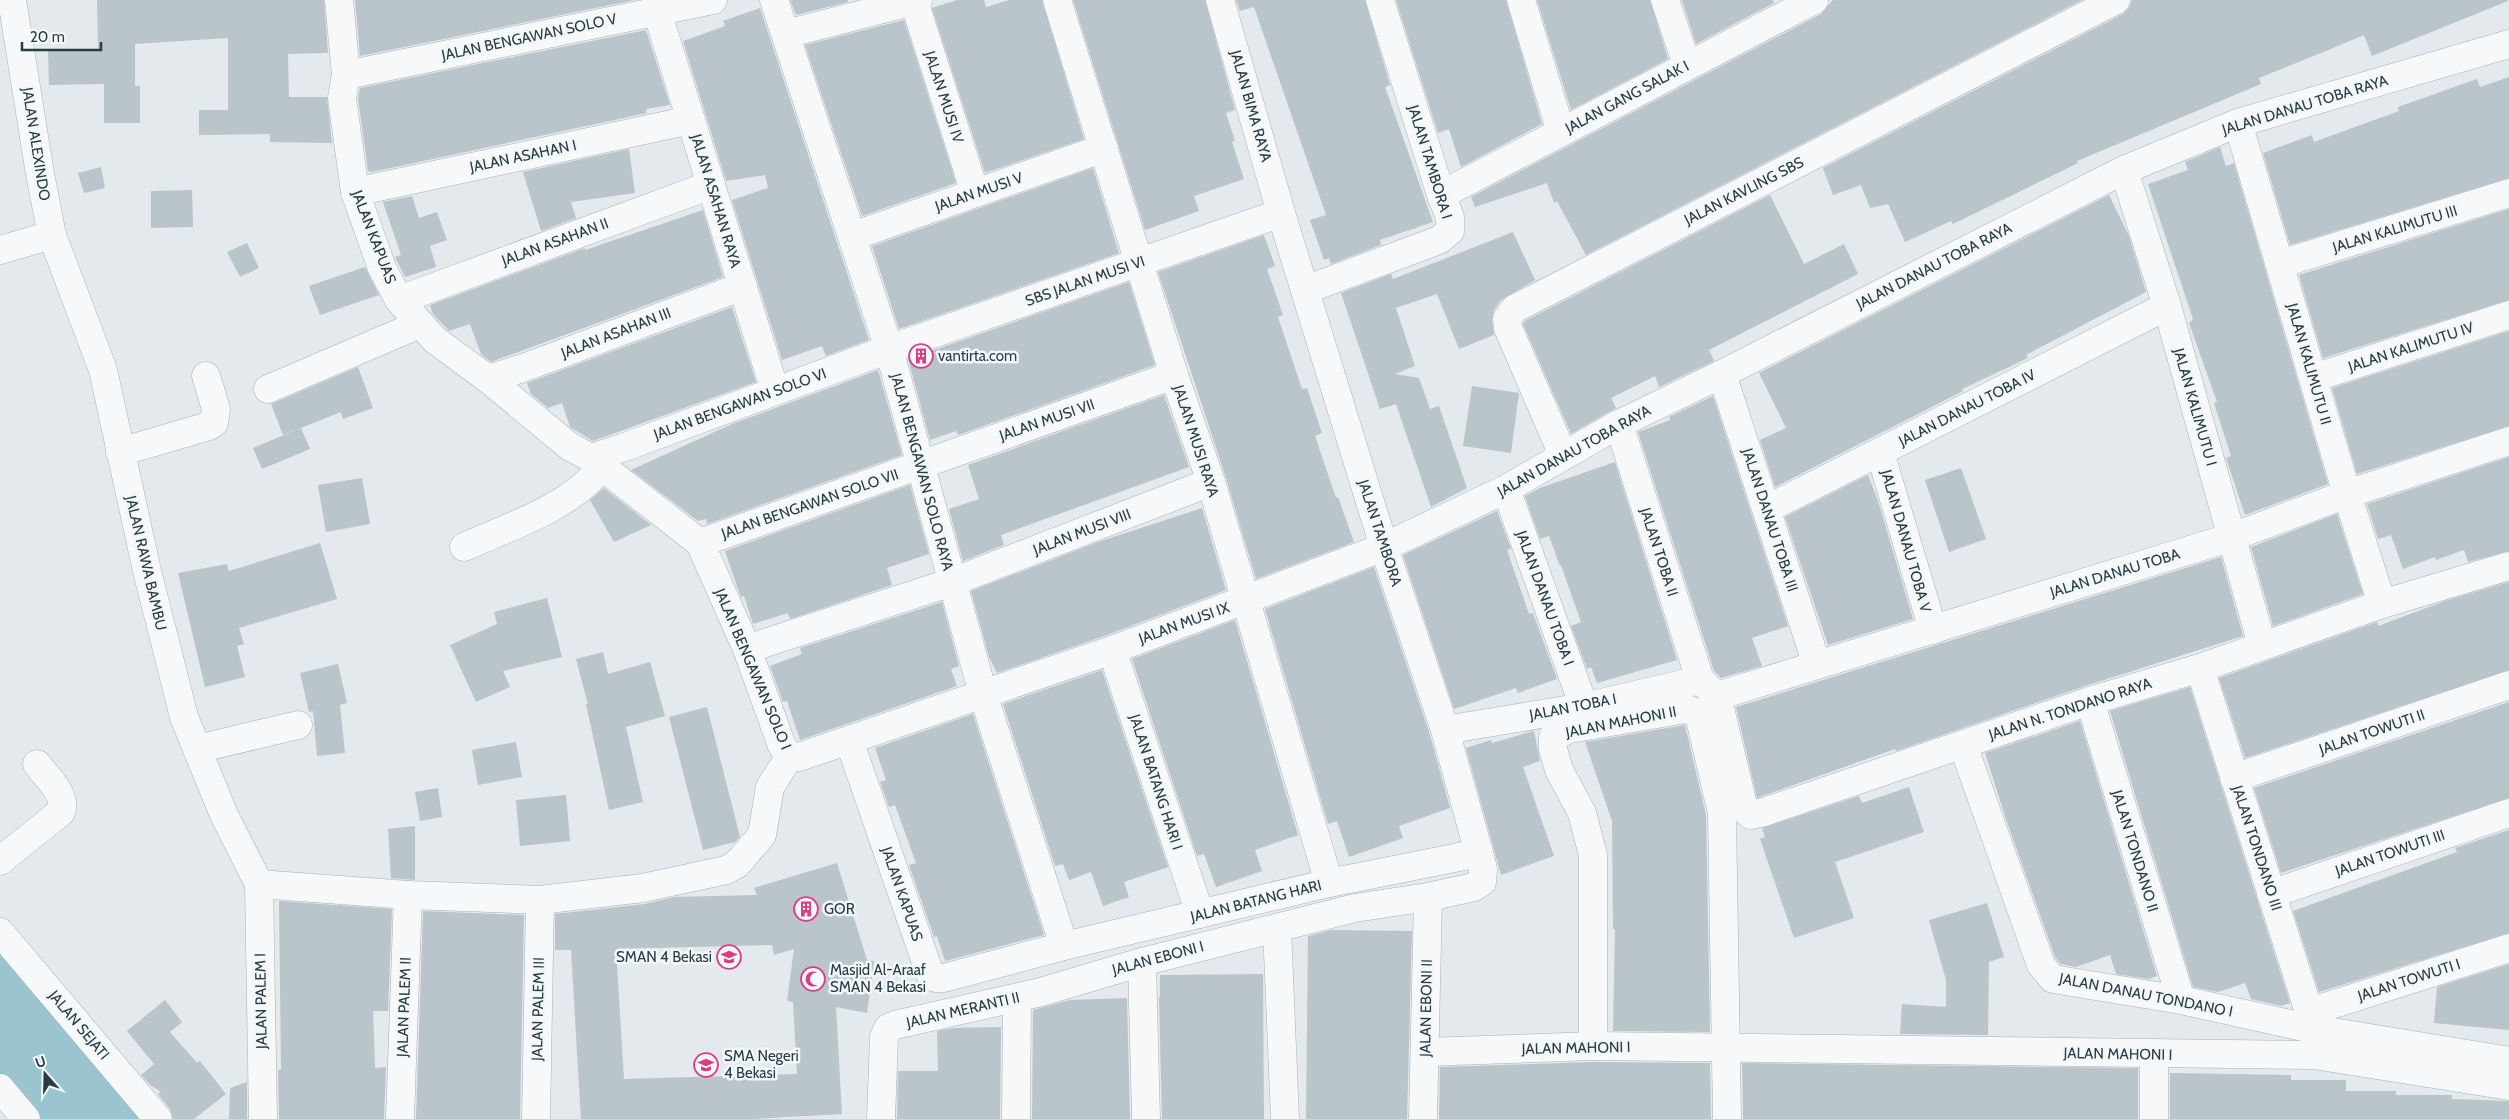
<svg xmlns="http://www.w3.org/2000/svg" width="2509" height="1119" font-family="Cabin,sans-serif">
<style>
.water{fill:#9ac4cf}
.building{fill:#b9c4cb;fill-rule:evenodd}
.lines{fill:none;stroke-linecap:round;stroke-linejoin:round}
.minor-casing{stroke:#a7b2b7;stroke-width:29}
.minor{stroke:#f6f8fa;stroke-width:28}
.labels{text-anchor:middle;stroke-width:5;stroke-linejoin:round;paint-order:stroke}
.street-label{font-size:15px;fill:#283c46;stroke:#f3f7f9}
.poi-label{font-size:15px;fill:#283c46;stroke:#f3f7f9;text-anchor:start}
</style>
<rect width="100%" height="100%" fill="#e3e9ec"/>
<polygon class="water" points="0,929 159,1119 26,1119 0,1088"/>
<g class="building">
<polygon points="97,0 324,0 328,53 288,54 289,97 327,97 332,143 270,142 270,134 199,135 199,110 228,110 228,38 135,44 135,86 140,86 140,123 104,123 104,84 49,85 48,50 98,50"/>
<polygon points="355,0 635,0 360,56"/>
<polygon points="790,0 848,0 848,2 796,15"/>
<polygon points="957,0 984,0 986,7 1009,0 1042,0 1084,139 985,173 932,8"/>
<polygon points="1073,0 1205,0 1235,110 1226,113 1235,141 1232,142 1244,179 1194,196 1199,211 1145,230"/>
<polygon points="1236,0 1365,0 1390,85 1385,87 1433,222 1380,240 1381,245 1331,264 1329,258 1324,260 1310,220 1326,215 1254,7 1240,11"/>
<polygon points="1396,0 1506,0 1542,124 1461,167 1449,129 1438,133"/>
<polygon points="1537,0 1650,0 1668,59 1571,110"/>
<polygon points="1682,0 1773,0 1774,3 1696,44"/>
<polygon points="1833,0 2082,0 1586,255 1557,201 1554,203 1547,183 1475,207 1471,197 1821,14"/>
<polygon points="2132,0 2508,0 2508,1 2372,56 2364,35 2321,53 2259,78 2261,84 2077,161 2078,163 1953,224 1951,221 1905,242 1888,204 1870,208 1861,185 1833,195 1823,168 2123,14 2129,8"/>
<polygon points="760,8 869,340 826,356 822,346 782,360 732,200 768,188 765,175 726,181 683,41 725,26 723,21"/>
<polygon points="904,20 956,183 862,216 805,45"/>
<polygon points="646,30 670,105 646,109 647,113 372,172 368,171 358,98 360,88"/>
<polygon points="2509,77 2509,178 2290,245 2263,153 2312,135 2314,142 2399,111 2398,107 2477,79 2480,87"/>
<polygon points="2220,147 2226,166 2234,163 2328,484 2245,515 2226,458 2231,456 2214,403 2217,402 2189,323 2193,319 2148,184 2188,170 2185,162"/>
<polygon points="629,149 635,193 571,202 576,218 541,231 523,172"/>
<polygon points="101,167 105,188 84,193 78,173"/>
<polygon points="1093,168 1119,253 899,329 872,246"/>
<polygon points="192,190 193,227 151,228 151,191"/>
<polygon points="1770,195 1804,264 1844,244 1858,274 1709,350 1714,361 1659,387 1655,376 1611,398 1616,408 1571,434 1523,324 1525,321"/>
<polygon points="2109,195 2129,236 2146,292 2026,355 2028,358 1962,389 1963,391 1775,487 1760,440 1786,428 1759,373"/>
<polygon points="412,196 419,218 437,212 447,240 430,246 436,267 405,277 395,257 401,255 383,202"/>
<polygon points="2509,209 2509,300 2323,358 2299,275"/>
<polygon points="703,210 723,277 491,362 481,354 470,324 449,331 433,314 430,305 585,248 585,250"/>
<polygon points="1513,232 1535,280 1501,300 1494,310 1492,320 1494,335 1459,349 1437,294 1396,308 1415,366 1395,374 1419,378 1430,409 1439,406 1467,488 1431,507 1396,404 1380,409 1341,293 1391,274 1393,279"/>
<polygon points="1264,235 1275,266 1267,269 1283,315 1278,317 1302,389 1307,388 1322,433 1315,436 1336,498 1338,497 1354,542 1256,579 1226,478 1158,272"/>
<polygon points="247,243 259,268 240,277 227,252"/>
<polygon points="365,267 379,295 320,315 309,286"/>
<polygon points="1129,282 1155,365 958,435 956,431 930,440 908,359"/>
<polygon points="732,307 756,382 593,441 570,427 562,403 548,408 531,394 527,383"/>
<polygon points="2509,331 2509,426 2357,474 2332,388"/>
<polygon points="358,367 373,408 343,419 341,412 283,435 271,404"/>
<polygon points="878,370 902,455 707,524 706,519 698,521 631,470 732,424"/>
<polygon points="1472,386 1519,393 1511,453 1463,446"/>
<polygon points="1164,395 1189,467 1001,535 1004,545 963,561 949,509 979,499 968,465"/>
<polygon points="1713,396 1788,626 1752,638 1762,666 1721,678 1714,671 1638,432 1670,420 1669,417"/>
<polygon points="301,428 310,449 262,469 253,448"/>
<polygon points="2509,457 2509,551 2468,562 2464,550 2436,560 2435,557 2403,569 2391,535 2378,539 2367,504"/>
<polygon points="1615,462 1677,660 1597,683 1591,667 1587,669 1571,626 1581,622 1561,565 1560,566 1549,536 1540,539 1525,496 1540,488"/>
<polygon points="1961,468 1986,539 1949,552 1925,480"/>
<polygon points="1868,475 1878,501 1913,619 1828,645 1785,517"/>
<polygon points="362,478 370,524 326,532 318,485"/>
<polygon points="910,485 929,554 887,568 892,585 790,619 788,613 753,624 744,596 741,597 740,595 725,551"/>
<polygon points="604,488 651,525 614,542 590,500"/>
<polygon points="1202,508 1226,590 1107,635 997,673 989,657 971,591 1098,542"/>
<polygon points="1497,511 1511,549 1507,550 1529,614 1533,613 1557,679 1518,693 1516,688 1454,709 1403,555"/>
<polygon points="2337,514 2363,594 2273,626 2251,547"/>
<polygon points="320,543 337,599 239,628 244,644 237,646 245,677 205,687 178,573 227,564 229,571"/>
<polygon points="2221,557 2243,636 2085,686 1896,751 1895,749 1757,798 1736,707"/>
<polygon points="1374,567 1430,735 1450,808 1399,826 1403,838 1349,857 1337,821 1328,824 1265,609"/>
<polygon points="2509,582 2509,670 2245,758 2219,678 2377,622 2378,626 2445,601"/>
<polygon points="547,598 562,657 503,671 510,687 476,702 450,645 497,624 494,612"/>
<polygon points="942,602 959,666 951,669 957,686 800,740 787,701 783,702 770,666 802,654 800,648"/>
<polygon points="1235,620 1298,835 1255,850 1262,871 1216,887 1204,854 1197,856 1132,659"/>
<polygon points="603,652 608,674 650,662 665,716 626,727 643,802 609,810 586,704 588,704 576,659"/>
<polygon points="338,664 347,703 340,705 345,753 317,756 313,711 309,712 300,673"/>
<polygon points="1102,670 1168,867 1124,882 1129,897 1103,906 1091,872 1069,880 1063,864 1055,866 1003,704"/>
<polygon points="2190,687 2290,1003 2281,1006 2251,999 2245,983 2218,992 2193,987 2110,711"/>
<polygon points="2509,702 2509,798 2281,873 2254,788"/>
<polygon points="707,707 740,837 735,842 703,850 669,717"/>
<polygon points="973,714 1044,935 945,961 937,936 934,937 909,865 916,863 895,805 889,807 880,782 886,780 875,748"/>
<polygon points="2080,721 2157,976 2149,979 2116,974 2110,955 2076,967 2061,964 2055,957 2006,819 1985,753"/>
<polygon points="1685,725 1706,815 1710,1032 1613,1031 1615,929 1613,929 1612,821 1585,742"/>
<polygon points="1534,731 1540,761 1523,767 1554,856 1501,875 1466,748 1491,740 1492,743"/>
<polygon points="516,742 522,777 478,785 472,750"/>
<polygon points="1909,787 1924,832 1835,862 1854,918 1794,938 1760,839 1765,837 1762,828 1859,796 1862,803"/>
<polygon points="438,788 442,817 420,821 415,792"/>
<polygon points="566,795 570,841 520,846 516,800"/>
<polygon points="415,826 415,880 391,878 388,829"/>
<polygon points="2509,830 2509,933 2319,992 2293,911 2457,852 2455,848"/>
<path d="M 837,863 L 867,960 L 874,961 L 867,1013 L 836,1007 L 842,1114 L 753,1119 L 581,1119 L 571,950 L 555,950 L 555,914 L 645,904 L 674,897 L 757,895 L 754,888 ZM 772,945 L 774,955 L 794,949 L 787,1001 L 793,1002 L 797,1074 L 624,1079 L 616,949 Z"/>
<polygon points="279,901 392,909 388,1011 373,1011 375,1068 386,1067 384,1119 279,1119 278,1071 281,1069"/>
<polygon points="1987,903 2004,957 1989,962 1988,1035 1900,1034 1902,1004 1946,1007 1946,980 1929,920"/>
<polygon points="423,911 524,915 520,1119 416,1119"/>
<polygon points="1331,930 1412,931 1407,1119 1306,1119 1308,936"/>
<polygon points="2509,964 2509,1030 2434,1023 2437,987"/>
<polygon points="1263,974 1264,1119 1162,1119 1159,997 1160,997 1160,975"/>
<polygon points="1127,998 1130,1119 1032,1119 1033,1010 1070,1000"/>
<polygon points="165,1000 182,1022 170,1032 197,1063 200,1061 226,1094 194,1119 173,1119 170,1109 158,1094 161,1092 150,1085 141,1075 154,1064 127,1031"/>
<polygon points="1001,1027 1000,1119 897,1119 898,1071 938,1071 937,1031 953,1028"/>
<polygon points="1593,1062 1710,1063 1711,1119 1439,1119 1440,1067"/>
<polygon points="1742,1063 2138,1068 2138,1119 1743,1119"/>
<polygon points="2170,1073 2291,1075 2291,1080 2346,1080 2346,1091 2396,1091 2396,1095 2452,1095 2452,1099 2509,1101 2509,1119 2170,1119"/>
<polygon points="247,1082 247,1119 229,1119 230,1088"/>
</g>
<g class="lines">
<g class="minor-casing">
<g id="minor">
<polyline points="339,0 346,75 342,98 355,192 382,268 399,300 435,340 488,379 569,446 591,458 700,543 747,649 782,746 790,756"/>
<polyline points="774,0 889,349 983,694 1064,946"/>
<polyline points="1057,0 1174,375 1211,482 1329,883"/>
<polyline points="1521,0 1561,132"/>
<polyline points="1665,0 1687,65"/>
<polyline points="914,1 975,193"/>
<polyline points="657,11 775,391"/>
<polyline points="786,34 918,0"/>
<polyline points="346,75 713,0"/>
<polyline points="2238,123 2347,494 2382,604"/>
<polyline points="2124,170 2167,306 2262,645"/>
<polyline points="355,192 691,120"/>
<polyline points="1441,195 1814,0"/>
<polyline points="52,235 103,370 147,571 184,717 224,815 259,884 263,1119"/>
<polyline points="853,236 1104,148"/>
<polyline points="0,250 52,235 40,174 12,0"/>
<polyline points="2280,264 2509,193"/>
<polyline points="1305,290 1439,240 1450,231 1450,217 1441,195 1380,0"/>
<polyline points="399,300 711,185"/>
<polyline points="1722,374 1817,665"/>
<polyline points="2313,378 2509,315"/>
<polyline points="488,379 523,368 743,286"/>
<polyline points="268,389 420,324"/>
<polyline points="1619,424 1700,680 1717,696"/>
<polyline points="120,452 209,426 214,423 216,409 206,376"/>
<polyline points="1880,452 1933,630"/>
<polyline points="1563,455 1508,328 1507,319 1514,309 2116,0"/>
<polyline points="591,458 622,448 889,349 1281,213"/>
<polyline points="1506,489 1584,707"/>
<polyline points="1767,509 2167,306"/>
<polyline points="700,543 1174,375"/>
<path d="M 464,547 C 511,526 569,508 602,467"/>
<polyline points="747,649 952,582 1211,482"/>
<polyline points="1112,650 1200,914"/>
<polyline points="2200,668 2309,1012 2308,1028"/>
<polyline points="1717,696 1744,809 1751,815 1764,812 2090,701 2200,668 2382,604 2509,566"/>
<polyline points="1717,696 2232,537 2347,494 2509,441"/>
<polyline points="2090,701 2181,1000"/>
<polyline points="1445,730 1584,707 1700,680"/>
<polyline points="849,740 930,974 935,978 944,978 1064,946 1329,883 1479,853"/>
<polyline points="1963,745 2041,965 2053,979 2181,1000 2308,1028 2509,1061"/>
<polyline points="197,749 298,725"/>
<polyline points="790,756 799,757 1112,650 1384,547 1506,489 1619,424 1722,374 2124,170 2238,123 2509,44"/>
<polyline points="2234,778 2509,685"/>
<path d="M 0,861 L 61,812 C 68,796 46,776 37,764"/>
<polyline points="259,884 408,895 540,900 643,888 726,870 737,864 762,835 770,787 790,756"/>
<polyline points="2271,894 2509,813"/>
<polyline points="1277,928 1285,1119"/>
<polyline points="0,932 158,1119"/>
<polyline points="1142,962 1146,1119"/>
<polyline points="2309,1012 2509,948"/>
<polyline points="1593,1046 1593,855 1582,813 1559,770 1553,749 1553,737 1569,729 1686,709 1695,712 1700,719 1722,813 1727,1119"/>
<polyline points="1426,1052 1593,1046 2314,1055 2509,1086"/>
<polyline points="0,1088 26,1119"/>
<polyline points="400,1119 408,895"/>
<polyline points="536,1119 540,900"/>
<polyline points="881,1119 884,1037 888,1028 895,1025 1041,992 1142,962 1355,908 1428,897 1474,887 1482,882 1483,869 1479,853 1445,730 1384,547 1281,213 1220,0"/>
<polyline points="1016,1119 1017,998"/>
<polyline points="1423,1119 1428,897"/>
<polyline points="2154,1119 2154,1054"/>
</g>
</g>
<use href="#minor" class="minor"/>
</g>
<defs>
<g id="building-ring" transform="scale(1.25)"><circle r="9.5" fill="#f3f7f9" stroke="#dc3c84" stroke-width="1.5"/><path d="M-4-6H4V6H1V3H-1V6H-4ZM-2.5-4.3h1.7v1.8h-1.7ZM.8-4.3h1.7v1.8H.8ZM-2.5-1h1.7V.8h-1.7ZM.8-1h1.7V.8H.8Z" fill="#dc3c84"/></g>
<g id="school-ring" transform="scale(1.25)"><circle r="9.5" fill="#f3f7f9" stroke="#dc3c84" stroke-width="1.5"/><path d="M0-5L7-2L0 1L-7-2ZM-4 1L0 2.5L4 1V4Q0 6-4 4Z" fill="#dc3c84"/></g>
<g id="mosque-ring" transform="scale(1.25)"><circle r="9.5" fill="#f3f7f9" stroke="#dc3c84" stroke-width="1.5"/><path d="M3.5-4.9A6 6 0 1 0 3.5 4.9A5 5 0 1 1 3.5-4.9Z" fill="#dc3c84"/></g>
</defs>
<g fill-rule="evenodd">
<use href="#building-ring" x="921" y="356"/>
<use href="#building-ring" x="806" y="909"/>
<use href="#school-ring" x="729" y="957"/>
<use href="#mosque-ring" x="813" y="979"/>
<use href="#school-ring" x="706" y="1065"/>
</g>
<g class="labels">
<g class="street-label">
<text transform="translate(529 37) rotate(-12)" y="5">JALAN BENGAWAN SOLO V</text>
<text transform="translate(944 97) rotate(72)" y="5">JALAN MUSI IV</text>
<text transform="translate(1627 97) rotate(-28)" y="5">JALAN GANG SALAK I</text>
<text transform="translate(2305 105) rotate(-17)" y="5">JALAN DANAU TOBA RAYA</text>
<text transform="translate(1251 106) rotate(74)" y="5">JALAN BIMA RAYA</text>
<text transform="translate(36 144) rotate(81)" y="5">JALAN ALEXINDO</text>
<text transform="translate(523 156) rotate(-12)" y="5">JALAN ASAHAN I</text>
<text transform="translate(1430 162) rotate(73)" y="5">JALAN TAMBORA I</text>
<text transform="translate(1744 191) rotate(-27)" y="5">JALAN KAVLING SBS</text>
<text transform="translate(979 192) rotate(-19)" y="5">JALAN MUSI V</text>
<text transform="translate(716 201) rotate(73)" y="5">JALAN ASAHAN RAYA</text>
<text transform="translate(2395 229) rotate(-17)" y="5">JALAN KALIMUTU III</text>
<text transform="translate(374 237) rotate(69)" y="5">JALAN KAPUAS</text>
<text transform="translate(555 242) rotate(-20)" y="5">JALAN ASAHAN II</text>
<text transform="translate(1934 266) rotate(-27)" y="5">JALAN DANAU TOBA RAYA</text>
<text transform="translate(1085 281) rotate(-19)" y="5">SBS JALAN MUSI VI</text>
<text transform="translate(616 333) rotate(-21)" y="5">JALAN ASAHAN III</text>
<text transform="translate(2411 347) rotate(-18)" y="5">JALAN KALIMUTU IV</text>
<text transform="translate(2309 364) rotate(74)" y="5">JALAN KALIMUTU II</text>
<text transform="translate(740 404) rotate(-20)" y="5">JALAN BENGAWAN SOLO VI</text>
<text transform="translate(2195 407) rotate(74)" y="5">JALAN KALIMUTU I</text>
<text transform="translate(1967 408) rotate(-27)" y="5">JALAN DANAU TOBA IV</text>
<text transform="translate(1047 420) rotate(-19)" y="5">JALAN MUSI VII</text>
<text transform="translate(1196 441) rotate(72)" y="5">JALAN MUSI RAYA</text>
<text transform="translate(1574 451) rotate(-29)" y="5">JALAN DANAU TOBA RAYA</text>
<text transform="translate(922 472) rotate(75)" y="5">JALAN BENGAWAN SOLO RAYA</text>
<text transform="translate(810 504) rotate(-19)" y="5">JALAN BENGAWAN SOLO VII</text>
<text transform="translate(1770 520) rotate(72)" y="5">JALAN DANAU TOBA III</text>
<text transform="translate(1082 532) rotate(-21)" y="5">JALAN MUSI VIII</text>
<text transform="translate(1380 533) rotate(72)" y="5">JALAN TAMBORA</text>
<text transform="translate(1906 541) rotate(74)" y="5">JALAN DANAU TOBA V</text>
<text transform="translate(1659 552) rotate(72)" y="5">JALAN TOBA II</text>
<text transform="translate(146 563) rotate(77)" y="5">JALAN RAWA BAMBU</text>
<text transform="translate(2115 573) rotate(-17)" y="5">JALAN DANAU TOBA</text>
<text transform="translate(1545 598) rotate(70)" y="5">JALAN DANAU TOBA I</text>
<text transform="translate(1184 623) rotate(-20)" y="5">JALAN MUSI IX</text>
<text transform="translate(753 669) rotate(67)" y="5">JALAN BENGAWAN SOLO I</text>
<text transform="translate(1573 707) rotate(-11)" y="5">JALAN TOBA I</text>
<text transform="translate(2070 709) rotate(-18)" y="5">JALAN N. TONDANO RAYA</text>
<text transform="translate(1621 722) rotate(-11)" y="5">JALAN MAHONI II</text>
<text transform="translate(2372 732) rotate(-19)" y="5">JALAN TOWUTI II</text>
<text transform="translate(1156 782) rotate(72)" y="5">JALAN BATANG HARI I</text>
<text transform="translate(2257 848) rotate(72)" y="5">JALAN TONDANO III</text>
<text transform="translate(2135 851) rotate(73)" y="5">JALAN TONDANO II</text>
<text transform="translate(2390 853) rotate(-19)" y="5">JALAN TOWUTI III</text>
<text transform="translate(902 894) rotate(71)" y="5">JALAN KAPUAS</text>
<text transform="translate(1256 901) rotate(-14)" y="5">JALAN BATANG HARI</text>
<text transform="translate(1158 958) rotate(-15)" y="5">JALAN EBONI I</text>
<text transform="translate(2409 980) rotate(-18)" y="5">JALAN TOWUTI I</text>
<text transform="translate(2146 995) rotate(11)" y="5">JALAN DANAU TONDANO I</text>
<text transform="translate(261 1001) rotate(-91)" y="5">JALAN PALEM I</text>
<text transform="translate(404 1007) rotate(-88)" y="5">JALAN PALEM II</text>
<text transform="translate(1426 1008) rotate(-89)" y="5">JALAN EBONI II</text>
<text transform="translate(538 1009) rotate(-89)" y="5">JALAN PALEM III</text>
<text transform="translate(963 1010) rotate(-13)" y="5">JALAN MERANTI II</text>
<text transform="translate(79 1025) rotate(50)" y="5">JALAN SEJATI</text>
<text transform="translate(1576 1048) rotate(-1)" y="5">JALAN MAHONI I</text>
<text transform="translate(2118 1054) rotate(1)" y="5">JALAN MAHONI I</text>
</g>
<g class="poi-label">
<text x="938" y="361">vantirta.com</text>
<text x="824" y="914">GOR</text>
<text x="712" y="962" text-anchor="end">SMAN 4 Bekasi</text>
<text x="830" y="975">Masjid Al-Araaf<tspan x="830" dy="17">SMAN 4 Bekasi</tspan></text>
<text x="724" y="1061">SMA Negeri<tspan x="724" dy="17">4 Bekasi</tspan></text>
</g>
</g>
<g transform="translate(45 1074) rotate(340)" stroke="#f3f7f9" stroke-width="4" paint-order="stroke">
<path d="M0-4L9 19L0 12L-9 19Z" fill="#283c46"/>
<text y="-8" font-size="14" font-weight="bold" text-anchor="middle" fill="#283c46">U</text>
</g>
<path d="M22 42v8h79v-8" fill="none" stroke="#283c46" stroke-width="2.5"/>
<text x="30" y="42" font-size="15" fill="#283c46" stroke="#f3f7f9" stroke-width="4" paint-order="stroke">20 m</text>
</svg>
